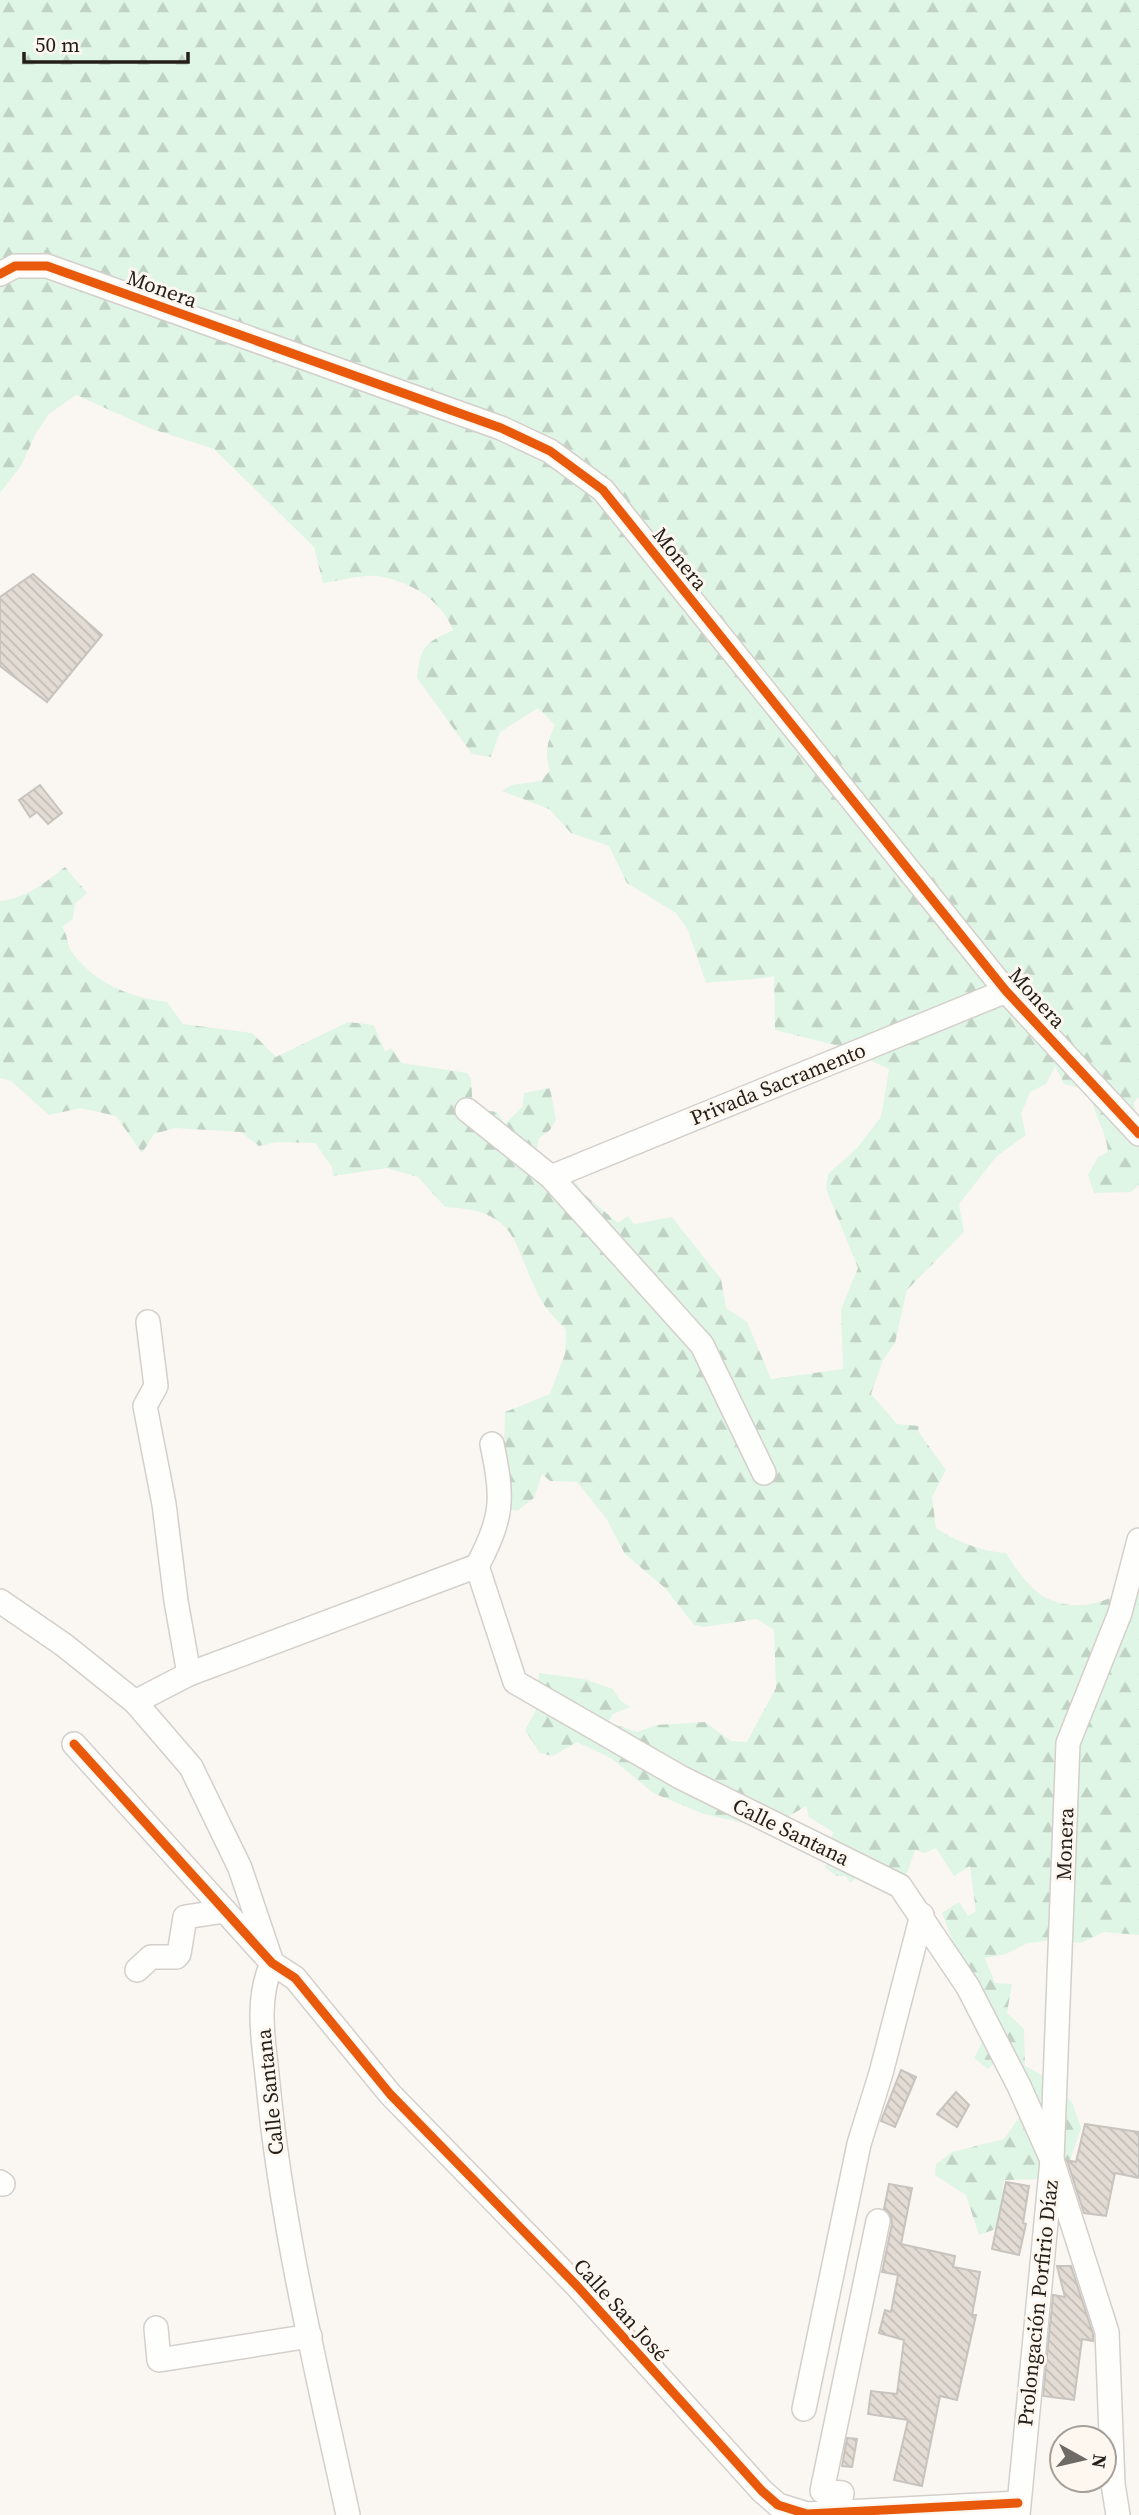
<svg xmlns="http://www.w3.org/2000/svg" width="1139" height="2515" font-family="'Source Serif 4',serif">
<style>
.forest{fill:url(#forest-firs)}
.building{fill:url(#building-back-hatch);stroke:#c7c3be;stroke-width:2}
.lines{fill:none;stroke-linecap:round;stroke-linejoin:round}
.minor-casing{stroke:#d4cfca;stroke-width:26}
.minor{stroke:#fefefd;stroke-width:23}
.cycleway-casing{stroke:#fdf7f0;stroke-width:13}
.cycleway{stroke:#e8590c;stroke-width:9}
.labels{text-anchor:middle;stroke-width:6;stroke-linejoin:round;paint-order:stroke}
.street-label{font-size:21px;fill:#241e18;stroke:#fdf7f0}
</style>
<defs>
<pattern id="forest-firs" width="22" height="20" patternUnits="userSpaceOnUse" patternTransform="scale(1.75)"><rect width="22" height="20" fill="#dff5e5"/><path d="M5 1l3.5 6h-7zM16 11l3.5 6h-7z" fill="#bfd2c4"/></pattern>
<pattern id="building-back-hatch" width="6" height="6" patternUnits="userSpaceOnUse" patternTransform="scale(1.75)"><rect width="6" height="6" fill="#e3dcd4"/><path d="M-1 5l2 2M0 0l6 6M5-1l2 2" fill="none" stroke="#c3bcb5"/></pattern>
</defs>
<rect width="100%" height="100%" fill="#faf7f3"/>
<path class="forest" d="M 0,0 L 1139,0 L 1139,1097 L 1134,1102 L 1139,1143 L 1139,1185 L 1131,1192 L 1094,1193 L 1088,1175 L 1098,1157 L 1108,1152 C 1106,1128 1093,1117 1090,1090 L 1064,1084 L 1055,1066 L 1046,1084 L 1030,1092 L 1021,1114 L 1026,1135 L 996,1157 L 959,1204 L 964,1232 L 907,1290 L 895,1343 L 883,1360 L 871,1394 L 897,1424 L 919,1426 L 918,1431 L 946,1470 L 932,1497 L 936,1528 C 957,1542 980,1551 1006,1553 C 1016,1569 1032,1593 1051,1600 C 1081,1613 1116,1600 1139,1580 L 1139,1935 L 1104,1932 L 1081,1943 L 1054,1940 L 1028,1943 L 1006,1954 L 985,1958 L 995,1983 L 1012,1984 L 1007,2013 L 1024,2029 L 1025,2066 L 1039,2073 L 1072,2102 L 1081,2128 L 1071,2158 L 1046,2179 L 1004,2180 L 1000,2208 L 1012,2223 L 979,2235 L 966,2195 L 935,2175 L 936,2164 L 952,2152 L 1004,2139 L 1023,2112 L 995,2062 L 988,2069 L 974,2058 L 984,2039 L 985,2018 L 952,1982 L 952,1940 L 942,1913 L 959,1902 L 968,1916 L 976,1911 L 970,1866 L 954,1876 L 936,1848 L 925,1853 L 915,1850 L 906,1876 C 888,1872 873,1882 856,1878 L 850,1883 L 846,1876 L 837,1876 L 825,1868 L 833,1832 L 809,1817 L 806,1806 L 779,1822 L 756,1826 L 704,1814 L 653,1793 L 611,1758 L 577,1742 L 553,1756 L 540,1753 L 525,1730 L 536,1710 L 539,1673 L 584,1679 L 613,1689 L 620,1700 L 630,1707 L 613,1714 L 608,1722 L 637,1732 L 657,1725 L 705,1722 L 731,1741 L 747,1742 L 776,1688 L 774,1630 L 757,1619 L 704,1627 L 694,1625 L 665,1588 L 625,1554 L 606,1518 L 577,1482 L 550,1481 L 542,1474 L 534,1498 L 517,1511 L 508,1509 L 503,1491 L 505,1412 L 550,1394 L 565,1354 L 566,1330 C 558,1321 547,1311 541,1300 C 511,1244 522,1211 445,1207 L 418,1177 L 387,1168 L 333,1176 L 332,1167 L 315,1143 L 277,1142 L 259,1146 L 241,1132 L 175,1128 L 154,1134 L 142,1153 L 116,1116 L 81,1108 L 49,1115 L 11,1081 L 0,1078 L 0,901 C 25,899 46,882 65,867 L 87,893 L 75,904 L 73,919 L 62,927 C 68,935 67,945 72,952 C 95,984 130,997 167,1002 L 183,1024 L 252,1033 L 276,1057 L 348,1022 L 374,1025 L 385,1052 L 391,1048 L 402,1063 L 467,1073 L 471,1079 L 473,1109 L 497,1112 L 505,1124 L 523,1106 L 524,1093 L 550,1088 L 556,1120 L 550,1130 L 539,1138 L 536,1153 L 549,1165 L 564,1167 L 585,1195 L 618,1223 L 628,1216 L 634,1224 L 672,1217 L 721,1279 L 726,1308 L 747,1322 L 771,1379 L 843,1369 L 841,1309 L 858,1268 L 826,1189 L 828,1174 L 857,1148 L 881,1117 L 889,1069 L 839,1046 L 775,1030 L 774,976 C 751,981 729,980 706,983 L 688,930 L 676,913 L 627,883 L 609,846 L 571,833 L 549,809 L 502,791 L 512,785 L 541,781 L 550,770 C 544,753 548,740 555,725 L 538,708 L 500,732 L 491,757 L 472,754 L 417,678 C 421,645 424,644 453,630 C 442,600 408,580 377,576 C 361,574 340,581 323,583 L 314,547 L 214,449 L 152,429 L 76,395 L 49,414 L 36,433 L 21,466 L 0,493 Z"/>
<g class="building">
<polygon points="33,574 102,635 47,702 0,666 0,597"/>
<polygon points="40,785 62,813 48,824 37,812 30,817 19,800"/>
<polygon points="901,2070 916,2077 895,2127 881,2121"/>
<polygon points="956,2092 969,2105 957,2127 937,2114"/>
<polygon points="1085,2124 1139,2132 1139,2178 1115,2173 1106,2216 1084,2213 1067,2160 1076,2162"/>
<polygon points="1006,2182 1029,2186 1023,2223 1026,2224 1019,2255 992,2249"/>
<polygon points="889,2184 912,2188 901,2244 955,2256 953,2267 980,2272 972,2315 976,2315 957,2400 940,2396 922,2486 894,2480 908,2420 868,2414 871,2391 897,2394 904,2340 879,2333 885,2310 891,2312 898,2275 882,2272 892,2224 891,2216 884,2209"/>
<polygon points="1057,2266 1071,2266 1093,2334 1093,2341 1082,2339 1074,2400 1043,2396 1053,2295 1065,2297"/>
<polygon points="847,2438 857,2439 852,2467 842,2466"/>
</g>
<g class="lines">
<g class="minor-casing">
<g id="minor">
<polyline points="0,274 15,266 47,266 501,428 550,451 603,490 1006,991 1139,1134"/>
<polyline points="467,1110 551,1177 702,1345 764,1473"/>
<polyline points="551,1177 1006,991"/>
<polyline points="148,1322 156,1386 145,1406 164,1504 176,1601 189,1674"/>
<polyline points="477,1566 515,1682 680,1777 900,1886 968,1987 1019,2086 1052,2160 1107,2332 1113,2484 1118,2515"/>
<path d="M 0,1601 L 64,1645 L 135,1702 L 191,1767 L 240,1868 L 272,1963 C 255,2002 264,2043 268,2084 C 282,2229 317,2372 348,2515"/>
<path d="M 135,1702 L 189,1674 L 477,1566 C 504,1517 503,1497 492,1444"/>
<polyline points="74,1744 272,1963 295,1978 390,2094 577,2286 762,2491 778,2505 807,2514 1018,2503"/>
<polyline points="137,1970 151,1957 176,1957 179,1954 185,1917 225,1911"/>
<polyline points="0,2182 3,2184"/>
<polyline points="156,2328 159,2360 310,2336"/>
<polyline points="804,2409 859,2144 881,2073 922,1915"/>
<polyline points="838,2514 842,2493 822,2491 878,2221"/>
<polyline points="1018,2515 1052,2160 1068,1743 1120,1613 1139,1540"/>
</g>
</g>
<use href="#minor" class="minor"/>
<g class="cycleway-casing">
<g id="cycleway">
<polyline points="0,274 15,266 47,266 501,428 550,451 603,490 1006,991 1139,1134"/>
<polyline points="74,1744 272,1963 295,1978 390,2094 577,2286 762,2491 778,2505 807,2514 1018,2503"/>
</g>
</g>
<use href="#cycleway" class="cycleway"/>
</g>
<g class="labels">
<g class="street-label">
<text transform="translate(162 289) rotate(20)" y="7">Monera</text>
<text transform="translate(680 559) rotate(51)" y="7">Monera</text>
<text transform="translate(1037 998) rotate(48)" y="7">Monera</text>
<text transform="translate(778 1084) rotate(-22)" y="7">Privada Sacramento</text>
<text transform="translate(791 1832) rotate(26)" y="7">Calle Santana</text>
<text transform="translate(1065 1844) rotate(-88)" y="7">Monera</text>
<text transform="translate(270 2092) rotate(-96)" y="7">Calle Santana</text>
<text transform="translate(1038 2303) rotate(-84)" y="7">Prolongación Porfirio Díaz</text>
<text transform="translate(621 2310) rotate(48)" y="7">Calle San José</text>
</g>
</g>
<g transform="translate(1083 2459) rotate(98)"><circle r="33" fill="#fdf7f0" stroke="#a6a09a" stroke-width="2"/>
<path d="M0-5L12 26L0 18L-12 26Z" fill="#6f6a65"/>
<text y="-10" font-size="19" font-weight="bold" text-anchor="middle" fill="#241e18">N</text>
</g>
<path d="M24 52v10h164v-10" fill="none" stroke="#241e18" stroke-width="3.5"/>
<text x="35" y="52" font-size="21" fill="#241e18" stroke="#fdf7f0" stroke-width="5" paint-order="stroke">50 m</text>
</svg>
